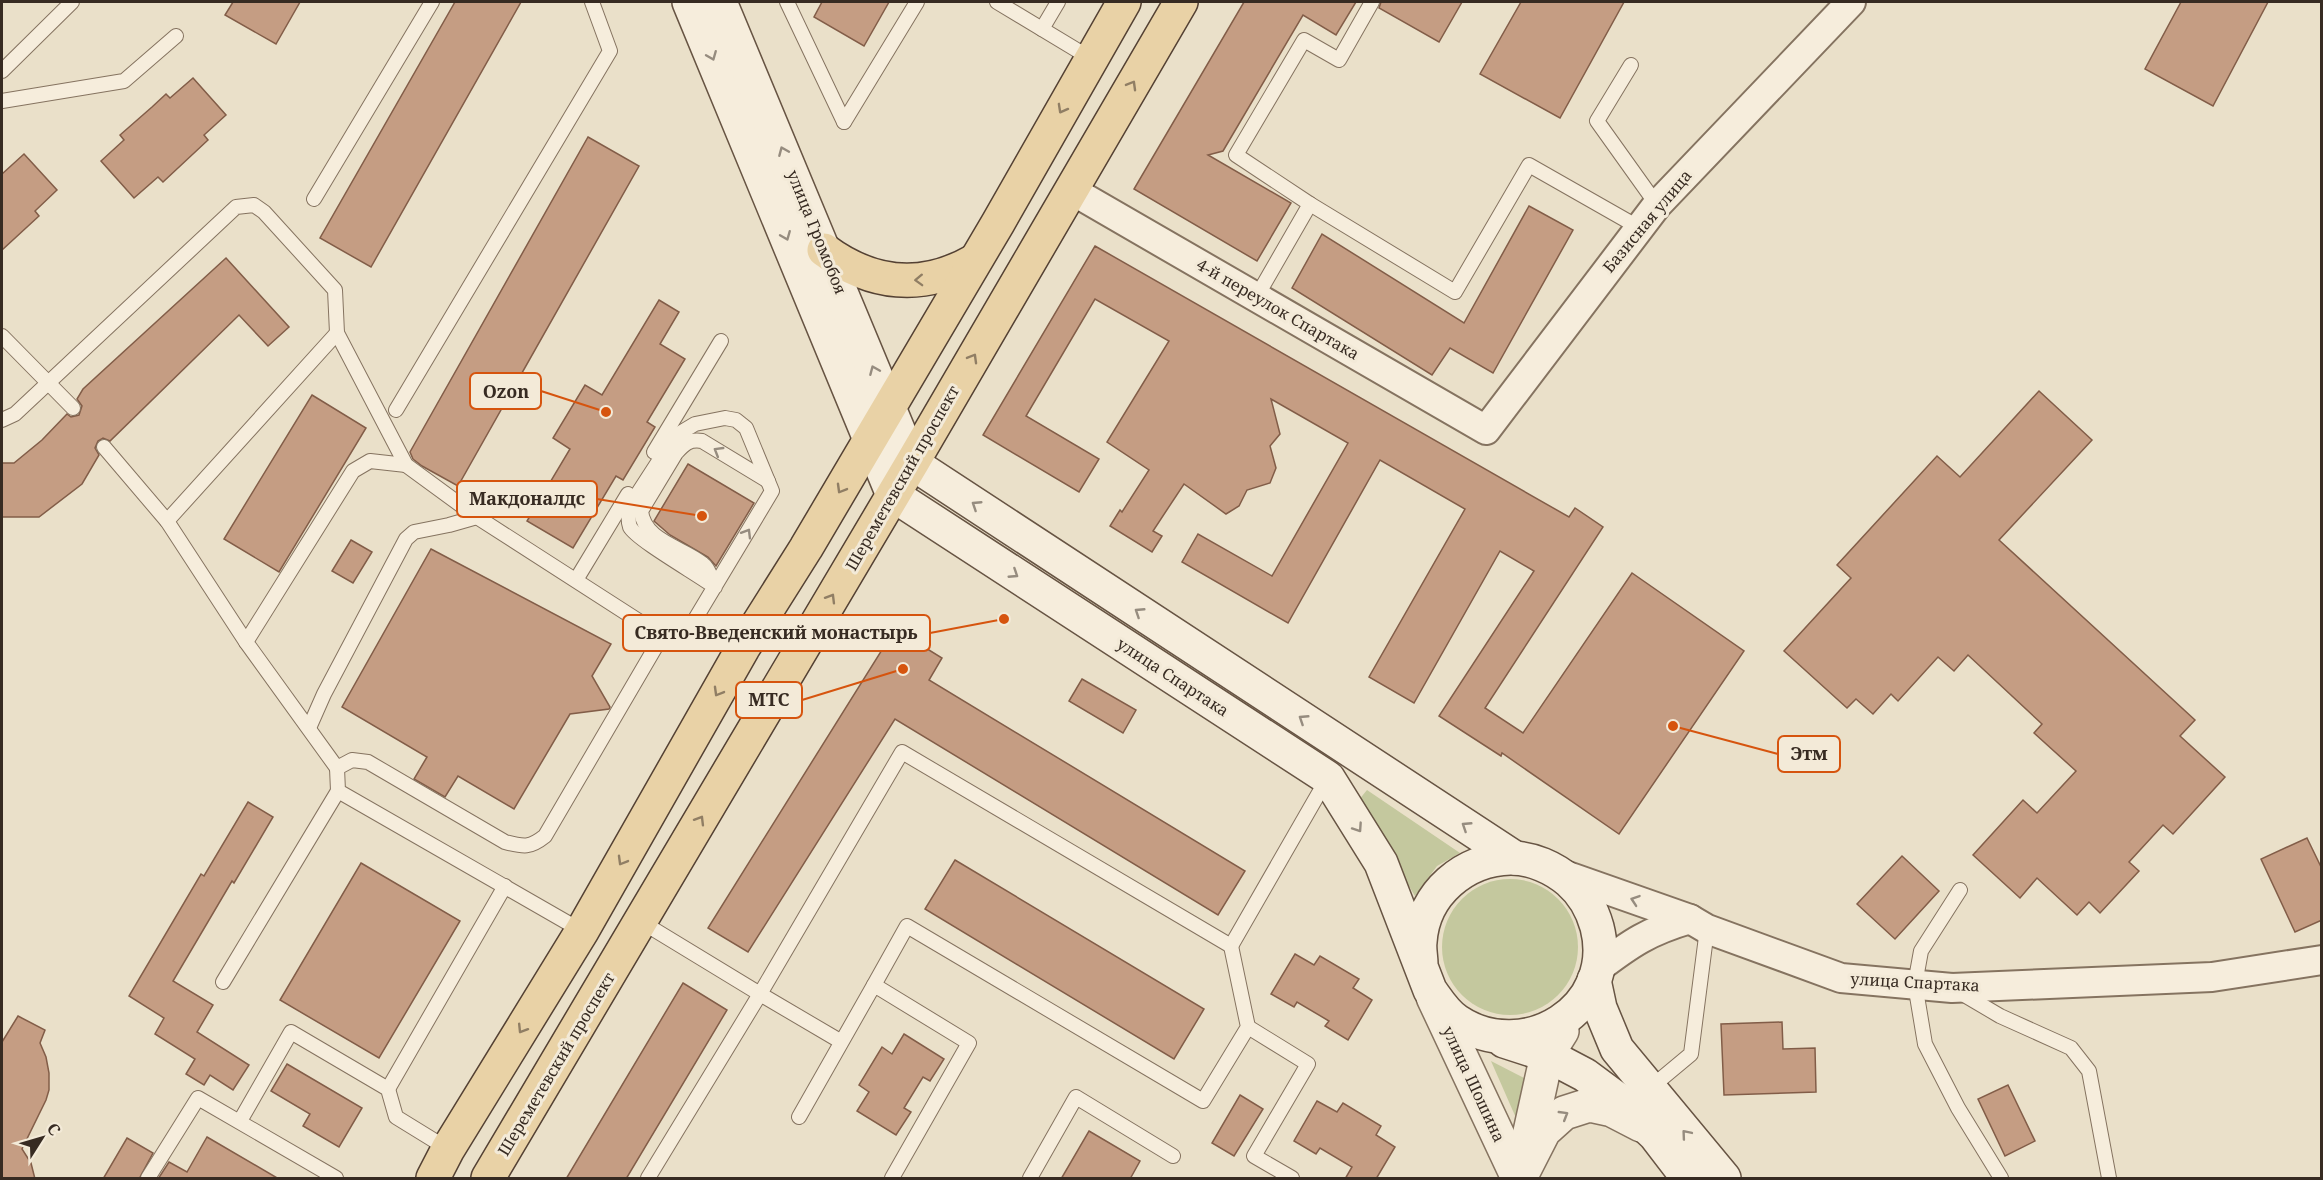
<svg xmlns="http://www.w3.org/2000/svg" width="2323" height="1180" font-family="'Noto Serif',serif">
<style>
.green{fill:#c4c89e}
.building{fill:#c59d83;stroke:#825d48;stroke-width:1.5}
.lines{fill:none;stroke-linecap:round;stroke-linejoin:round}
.service-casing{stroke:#857360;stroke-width:16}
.minor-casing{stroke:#857360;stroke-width:32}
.tertiary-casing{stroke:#857360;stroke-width:36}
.secondary-casing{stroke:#675443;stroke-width:36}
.primary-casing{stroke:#544133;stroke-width:36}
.service{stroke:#f6eddc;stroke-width:14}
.minor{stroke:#f6eddc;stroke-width:28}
.tertiary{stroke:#f6eddc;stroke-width:33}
.secondary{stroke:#f6eddc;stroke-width:33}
.primary{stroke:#e9d2a6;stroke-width:33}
.oneway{stroke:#968c7f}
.oneway2{stroke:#907e64}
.labels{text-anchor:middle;stroke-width:6;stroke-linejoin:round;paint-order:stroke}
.street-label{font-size:16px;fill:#372b22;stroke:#f3ead8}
.leader{fill:none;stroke:#d6540e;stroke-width:2}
.callout-dot{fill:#d6540e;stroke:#f3ead8;stroke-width:2}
.callout{fill:#f3ead8;stroke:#d6540e;stroke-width:2}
.callout-label{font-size:18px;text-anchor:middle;font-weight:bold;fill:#372b22}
</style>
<rect width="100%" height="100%" fill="#eae0c9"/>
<g class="green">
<polygon points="1367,790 1460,853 1437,866 1415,896 1358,801"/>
<circle cx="1510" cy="947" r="68"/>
<polygon points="1491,1061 1530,1081 1520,1127"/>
</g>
<g class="building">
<polygon points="233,2 300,2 276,44 225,15"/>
<polygon points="455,2 521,2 371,267 320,238"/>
<polygon points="822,2 889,2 864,46 814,17"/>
<polygon points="1244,2 1356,2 1336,35 1303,15 1223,151 1208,155 1291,203 1257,261 1134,189"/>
<polygon points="1381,2 1462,2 1439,42 1379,8"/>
<polygon points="1521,2 1624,2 1560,118 1480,74"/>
<polygon points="2181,2 2268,2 2213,106 2145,69"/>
<polygon points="193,78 226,115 204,135 208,140 163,182 158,177 134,198 101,161 124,140 120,135 152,107 166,94 170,98"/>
<polygon points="588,137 639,166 458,486 422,466 413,459 410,452"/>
<polygon points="24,154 57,190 35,211 39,216 2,250 2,174"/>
<polygon points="1529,206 1573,230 1493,373 1450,348 1432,375 1292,288 1322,234 1464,323"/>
<polygon points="1095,246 1569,517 1575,508 1603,527 1485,708 1523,733 1632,573 1744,651 1619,834 1502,753 1501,756 1439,716 1534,571 1500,551 1414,703 1369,677 1465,509 1380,460 1288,623 1182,562 1198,534 1272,576 1348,443 1271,399 1280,434 1270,446 1276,468 1270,483 1247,490 1239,506 1226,514 1184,484 1153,531 1162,536 1152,552 1110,526 1120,510 1122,512 1149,470 1107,442 1169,341 1095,299 1026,416 1099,459 1079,492 983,435"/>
<polygon points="226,258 289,327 268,346 239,315 110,441 103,438 98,441 95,448 99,455 82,484 39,517 2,517 2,463 14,463 42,440 67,414 71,417 79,415 82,406 77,399 83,389"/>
<polygon points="659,300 679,312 660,344 685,359 647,422 655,427 623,480 616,476 573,548 527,521 570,449 553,438 585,385 602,395"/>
<polygon points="2039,391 2092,440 1999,540 2195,720 2180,736 2225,777 2173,834 2163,825 2129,862 2139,871 2100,913 2089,902 2077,915 2037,878 2020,898 1973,855 2023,800 2037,813 2076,771 2034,733 2042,724 1968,655 1954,671 1938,657 1898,701 1891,694 1873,714 1856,699 1847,708 1784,651 1851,578 1837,565 1937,456 1960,477"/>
<polygon points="312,395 366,428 279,572 224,539"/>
<polygon points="688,464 754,503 716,566 708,557 670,535 654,521"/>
<polygon points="351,540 372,552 353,583 332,571"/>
<polygon points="431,549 611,644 592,676 610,707 609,709 570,714 514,809 458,776 445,797 414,779 427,757 342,707"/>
<polygon points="895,629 942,658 929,680 1245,871 1218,915 895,719 748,952 708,928"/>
<polygon points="1082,679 1136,710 1123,733 1069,701"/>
<polygon points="248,802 273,817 234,883 232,881 173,981 213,1005 197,1032 249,1065 233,1090 210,1075 204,1085 186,1074 195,1059 155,1034 164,1018 129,996 201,874 204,876"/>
<polygon points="2307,838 2322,869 2322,920 2295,932 2261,859"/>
<polygon points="1902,856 1939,891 1895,939 1857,904"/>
<polygon points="955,860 1204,1009 1174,1059 925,909"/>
<polygon points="361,863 460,921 379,1058 280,1000"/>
<polygon points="1295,954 1314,965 1320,956 1359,979 1353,988 1372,1000 1348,1040 1325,1026 1329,1021 1297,1002 1294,1007 1271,994"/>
<polygon points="683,983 727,1010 626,1179 566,1179"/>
<polygon points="18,1016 45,1030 40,1043 46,1057 49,1073 49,1090 46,1100 22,1149 31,1163 35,1179 2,1179 2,1042"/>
<polygon points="1782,1022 1783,1049 1815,1048 1816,1092 1724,1095 1721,1024"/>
<polygon points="904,1034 944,1059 930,1081 923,1077 904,1108 911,1112 896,1135 857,1111 869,1092 859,1085 882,1047 892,1054"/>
<polygon points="287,1064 362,1108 339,1147 303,1126 310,1114 271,1091"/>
<polygon points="2008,1085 2035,1141 2005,1156 1978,1099"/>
<polygon points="1240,1095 1263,1109 1234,1156 1212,1143"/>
<polygon points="1317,1101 1337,1112 1343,1103 1381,1126 1376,1135 1395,1147 1376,1179 1345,1179 1352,1167 1320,1148 1316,1154 1294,1141"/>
<polygon points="1089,1131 1140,1161 1130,1179 1061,1179"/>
<polygon points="207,1137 279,1179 158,1179 169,1162 187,1172"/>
<polygon points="127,1138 153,1153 139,1179 103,1179"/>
</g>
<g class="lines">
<g class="service-casing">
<g id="service">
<polyline points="787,2 844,122"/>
<polyline points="997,2 1090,58"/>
<polyline points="1042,29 1058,2"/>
<polyline points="1631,65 1597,121 1657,205"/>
<polyline points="2,71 72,2"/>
<polyline points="2,101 124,81 176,36"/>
<polyline points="844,122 917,2"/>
<polyline points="314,199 432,2"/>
<polyline points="1310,204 1455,292 1529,165 1638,227"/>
<polyline points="1257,296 1310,204 1236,155 1304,40 1339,60 1372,2"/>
<polyline points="2,336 73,408"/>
<polyline points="396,410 610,51 592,2"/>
<polyline points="2,420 15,414 236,207 254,205 264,212 335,290 337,333 406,465 477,517 662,636"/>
<polyline points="104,447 167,521 337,333"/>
<polyline points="654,452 721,341"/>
<polyline points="167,521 246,642 337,768"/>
<polyline points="576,580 628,494"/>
<path d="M 714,584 C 711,578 709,568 703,564 C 682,547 644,541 641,511 L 676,453 C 684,444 689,439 702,441 L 768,481"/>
<path d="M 694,621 L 772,491 L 746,428 L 736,420 L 725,418 L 695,424 L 675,436 L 631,504 C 629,511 627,519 630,527 C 636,539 699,575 715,587"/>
<polyline points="246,642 353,471 370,461 406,465"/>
<polyline points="309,728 324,694 406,539 414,532 449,525 477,517"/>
<polyline points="1960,890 1921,951 1915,984 1925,1044 1958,1108 2001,1178"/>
<polyline points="640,921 760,994 902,752 1231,946 1327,779"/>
<path d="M 582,931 L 338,791 L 337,768 L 352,760 L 368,762 L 505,842 C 524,847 530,848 545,836 L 662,636 L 694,621 L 743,648"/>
<polyline points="223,982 338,791"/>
<polyline points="874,985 907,926 1203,1101 1248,1027 1231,946"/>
<polyline points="1961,993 2000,1016 2071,1048 2089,1071 2109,1178"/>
<polyline points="1248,1027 1308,1064 1254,1156 1292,1178"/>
<polyline points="388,1089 505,886"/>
<polyline points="1649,1089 1691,1054 1707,929"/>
<polyline points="799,1117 874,985 969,1043 892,1178"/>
<polyline points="240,1121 291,1032 388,1089 396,1117 448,1149"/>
<polyline points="148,1178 198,1098 336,1178"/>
<polyline points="648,1178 760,994 840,1041"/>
<polyline points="1030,1178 1076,1097 1173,1156"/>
</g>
</g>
<g class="minor-casing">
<g id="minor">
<polyline points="1071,190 1486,430 1657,205 1851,2"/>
<polyline points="1562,874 1690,919 1707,929 1841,978 1952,988 2212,977 2322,960"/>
<path d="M 1597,969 C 1631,943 1649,931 1690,919"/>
</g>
</g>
<g class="tertiary-casing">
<g id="tertiary">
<polyline points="1433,997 1518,1178"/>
<polyline points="1526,1150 1547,1055 1562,1031"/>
<polyline points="1520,1178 1544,1131 1564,1113 1589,1105 1612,1110 1641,1125"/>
</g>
</g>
<g class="secondary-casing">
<g id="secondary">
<path d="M 689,2 L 893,495 L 1328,778 L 1381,863 L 1430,990 C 1438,1001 1445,1013 1457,1021 C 1524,1066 1618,1009 1597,927 C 1592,909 1584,894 1569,881 C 1554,868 1532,858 1511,858 C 1465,859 1423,893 1420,942 C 1419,949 1421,957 1421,964"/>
<polyline points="720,2 912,463 1515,858"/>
<polyline points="1594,980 1600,1008 1617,1049 1724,1178"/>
<polyline points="1504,1041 1547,1055 1585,1075 1616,1098 1655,1135 1688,1178"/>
</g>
</g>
<g class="primary-casing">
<g id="primary">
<path d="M 824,250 C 871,285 922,291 974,261"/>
<polyline points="433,1178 448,1149 582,931 743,648 806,548 998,223 1124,2"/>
<polyline points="488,1178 912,463 1181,2"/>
</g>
</g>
<use href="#service" class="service"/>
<use href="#minor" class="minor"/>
<use href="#tertiary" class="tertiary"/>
<use href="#secondary" class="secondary"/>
<use href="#primary" class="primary"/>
</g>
<defs><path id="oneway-chevron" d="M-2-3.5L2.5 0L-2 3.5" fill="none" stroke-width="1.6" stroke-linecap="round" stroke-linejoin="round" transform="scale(1.5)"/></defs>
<g class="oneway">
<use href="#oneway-chevron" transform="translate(712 56) rotate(68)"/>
<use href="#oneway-chevron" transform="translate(783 151) rotate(-113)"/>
<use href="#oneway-chevron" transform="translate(786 236) rotate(68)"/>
<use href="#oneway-chevron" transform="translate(874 370) rotate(-113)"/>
<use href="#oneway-chevron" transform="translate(718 451) rotate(-149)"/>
<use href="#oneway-chevron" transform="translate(976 505) rotate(-147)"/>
<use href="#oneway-chevron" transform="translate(747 533) rotate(-59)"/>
<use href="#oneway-chevron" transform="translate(1014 574) rotate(33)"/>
<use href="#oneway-chevron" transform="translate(1139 612) rotate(-147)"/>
<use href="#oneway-chevron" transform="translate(1303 719) rotate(-147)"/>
<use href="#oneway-chevron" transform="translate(1466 826) rotate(-147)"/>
<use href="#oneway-chevron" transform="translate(1358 828) rotate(56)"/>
<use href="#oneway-chevron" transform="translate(1635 900) rotate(-161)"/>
<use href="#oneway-chevron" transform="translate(1564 1115) rotate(-31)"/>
<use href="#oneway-chevron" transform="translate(1686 1134) rotate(-130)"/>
</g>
<g class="oneway2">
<use href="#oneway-chevron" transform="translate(1132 85) rotate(-60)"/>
<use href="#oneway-chevron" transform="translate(1062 109) rotate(119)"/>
<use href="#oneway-chevron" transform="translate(919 280) rotate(178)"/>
<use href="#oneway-chevron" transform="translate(973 358) rotate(-60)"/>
<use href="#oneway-chevron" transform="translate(841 489) rotate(120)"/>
<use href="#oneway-chevron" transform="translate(831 598) rotate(-59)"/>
<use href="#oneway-chevron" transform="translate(718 692) rotate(120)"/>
<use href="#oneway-chevron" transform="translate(700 820) rotate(-59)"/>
<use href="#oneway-chevron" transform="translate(622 861) rotate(120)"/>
<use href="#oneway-chevron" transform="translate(522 1029) rotate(122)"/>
</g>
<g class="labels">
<g class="street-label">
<text transform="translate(1647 221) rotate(-50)" y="6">Базисная улица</text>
<text transform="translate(817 232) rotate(68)" y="6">улица Громобоя</text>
<text transform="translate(1278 309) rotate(30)" y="6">4-й переулок Спартака</text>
<text transform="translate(902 478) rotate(-60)" y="6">Шереметевский проспект</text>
<text transform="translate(1173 677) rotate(33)" y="6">улица Спартака</text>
<text transform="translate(1915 982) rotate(3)" y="6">улица Спартака</text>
<text transform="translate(556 1064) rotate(-59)" y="6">Шереметевский проспект</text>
<text transform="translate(1474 1084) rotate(65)" y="6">улица Шошина</text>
</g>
</g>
<path class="leader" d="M606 412L541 391M702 516L597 499M1004 619L930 633M903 669L802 700M1673 726L1778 754"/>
<g class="callout-dot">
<circle cx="606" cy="412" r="6"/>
<circle cx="702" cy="516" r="6"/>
<circle cx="1004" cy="619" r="6"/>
<circle cx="903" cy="669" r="6"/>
<circle cx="1673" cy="726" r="6"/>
</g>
<g class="callout">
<rect x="470" y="373" width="71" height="36" rx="6"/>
<rect x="457" y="481" width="140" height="36" rx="6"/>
<rect x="623" y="615" width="307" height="36" rx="6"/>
<rect x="736" y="682" width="66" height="36" rx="6"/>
<rect x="1778" y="736" width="62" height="36" rx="6"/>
</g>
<g class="callout-label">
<text x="506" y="398">Ozon</text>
<text x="527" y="505">Макдоналдс</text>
<text x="776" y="639">Свято-Введенский монастырь</text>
<text x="769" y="706">МТС</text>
<text x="1809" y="760">Этм</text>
</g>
<rect width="2323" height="1180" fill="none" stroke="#372b22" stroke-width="6"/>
<g transform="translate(42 1138) rotate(53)" stroke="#f3ead8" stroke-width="4.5" paint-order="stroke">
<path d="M0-4.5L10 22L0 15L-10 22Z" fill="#372b22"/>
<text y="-9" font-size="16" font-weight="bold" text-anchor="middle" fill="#372b22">С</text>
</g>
</svg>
